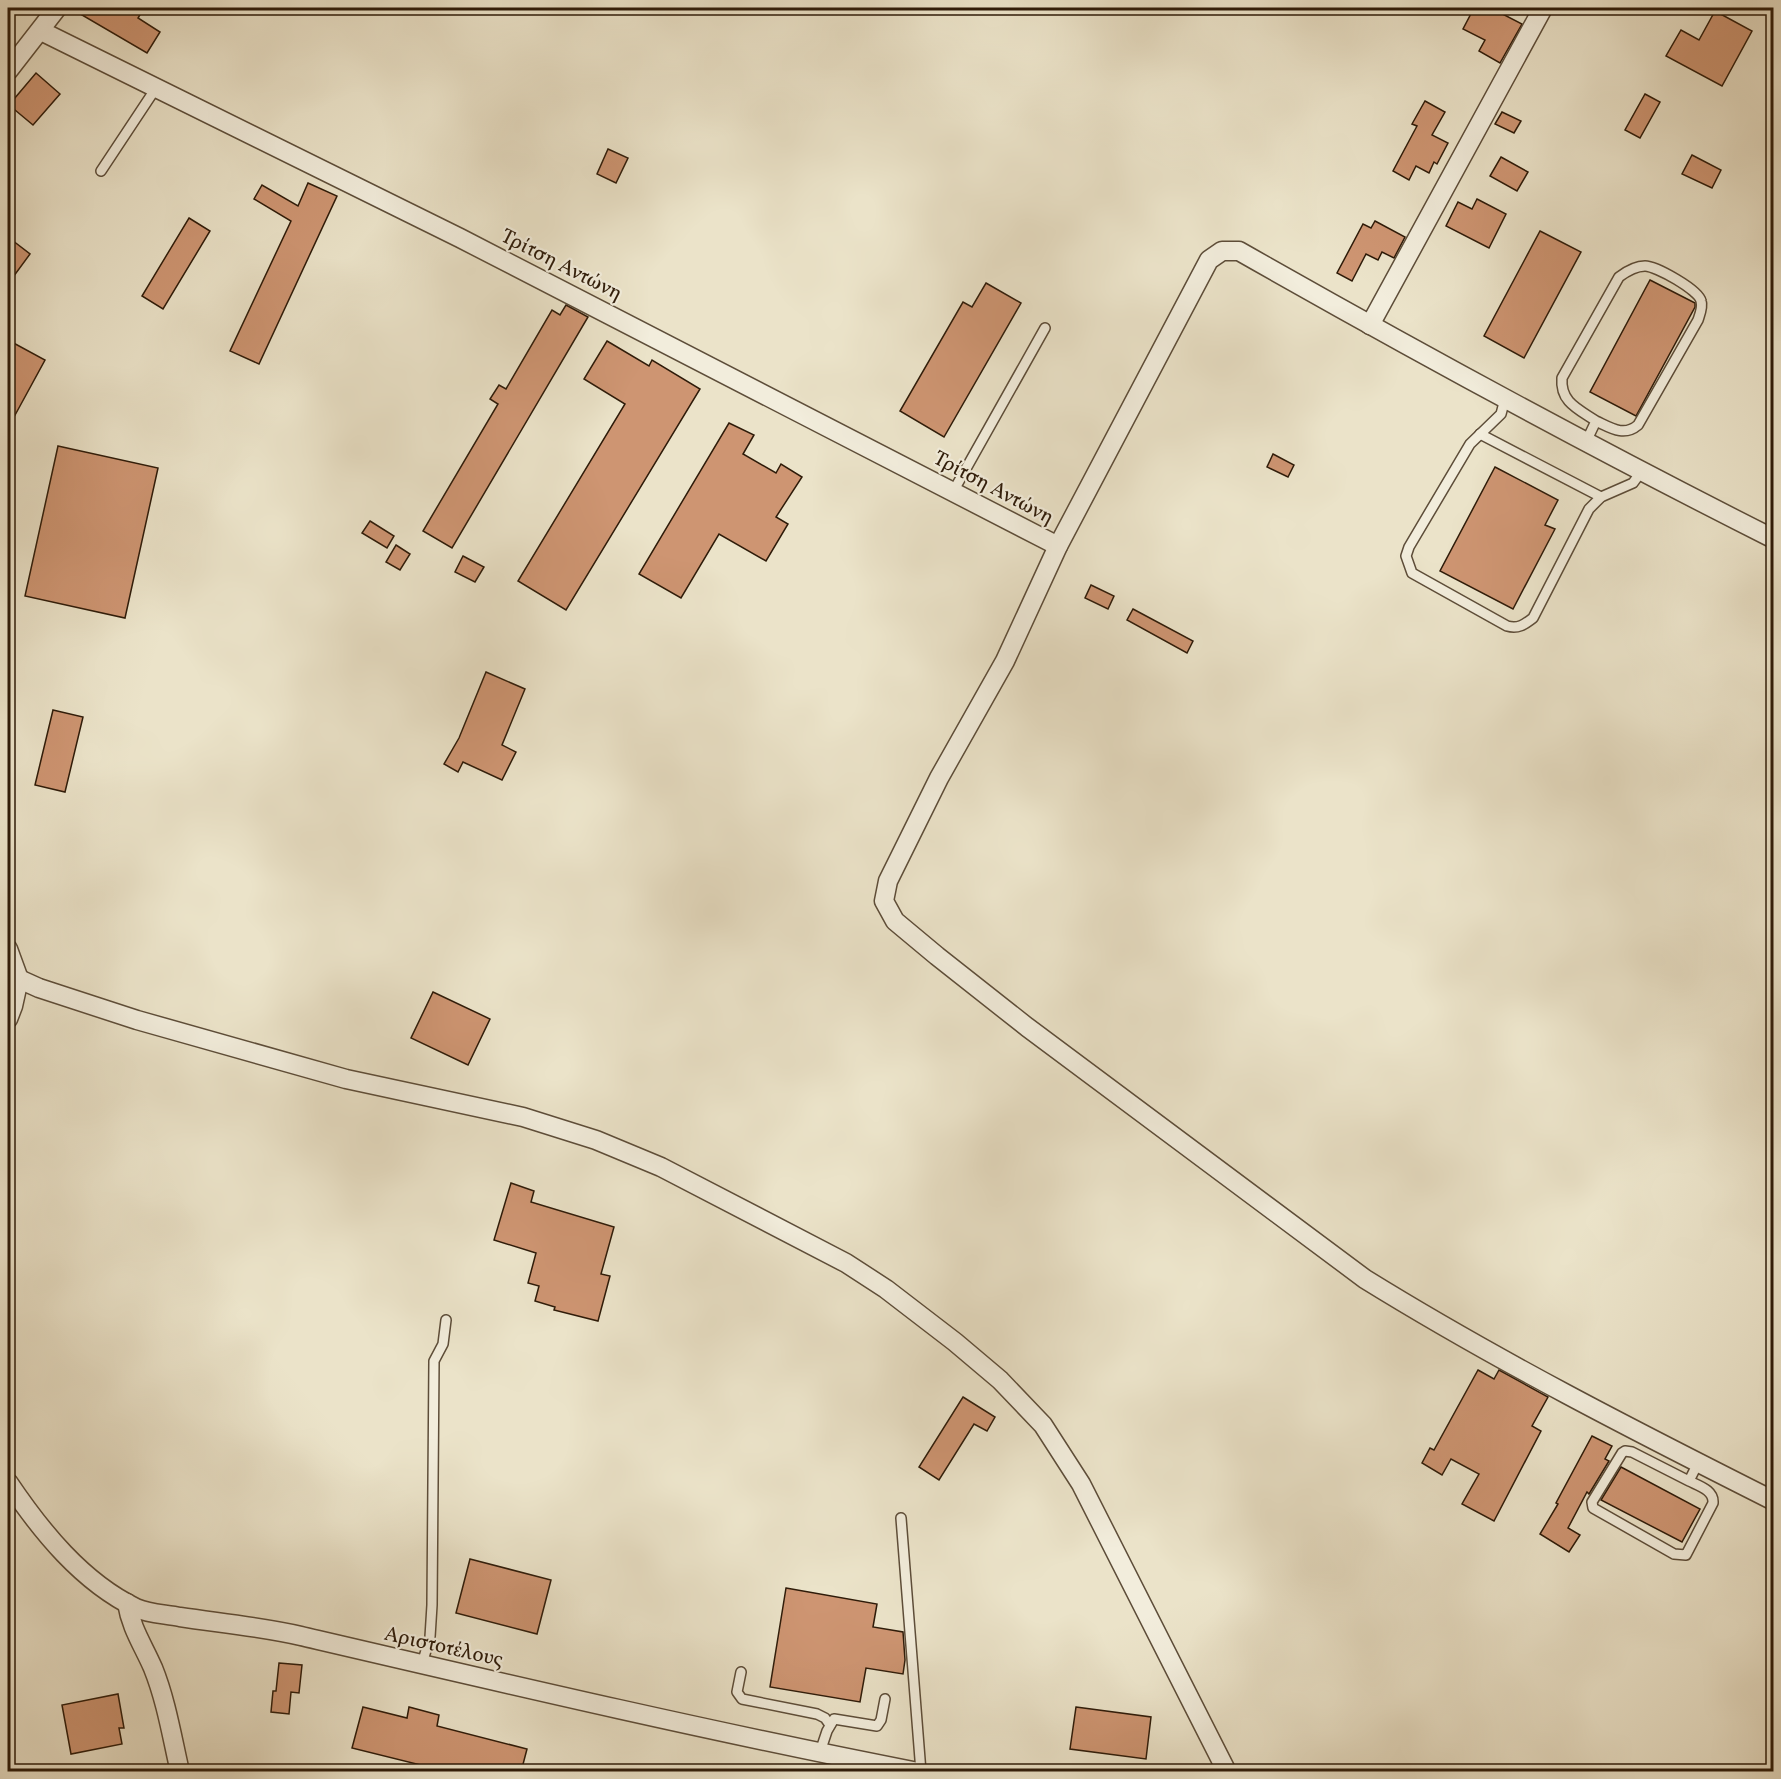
<svg xmlns="http://www.w3.org/2000/svg" width="1781" height="1779" font-family="Vollkorn,serif">
<style>
.building{fill:#ce9572;stroke:#2e1b09;stroke-width:1.5}
.lines{fill:none;stroke-linecap:round;stroke-linejoin:round}
.service-casing{stroke:#5d4d39;stroke-width:12}
.minor-casing{stroke:#5d4d39;stroke-width:21}
.service{stroke:#f2eddc;stroke-width:9}
.minor{stroke:#f2eddc;stroke-width:18}
.labels{text-anchor:middle;stroke-width:4.5;stroke-linejoin:round;paint-order:stroke}
.street-label{font-size:21px;fill:#2e1b09;stroke:#f2eddc}
</style>
<rect width="100%" height="100%" fill="#ebe3c9"/>
<filter id="stains"><feTurbulence type="fractalNoise" baseFrequency=".00333" numOctaves="4"/><feColorMatrix values="0 0 0 0 .2 0 0 0 0 .09 0 0 0 0 .02 0 0 0 .5 -.17"/></filter>
<radialGradient id="worn" r=".72"><stop offset=".6" stop-color="#630" stop-opacity="0"/><stop offset="1" stop-color="#630" stop-opacity=".3"/></radialGradient>
<g class="building">
<polygon points="70,8 144,8 138,18 160,32 147,53"/>
<polygon points="1474,8 1491,8 1522,24 1500,63 1479,51 1485,40 1463,29"/>
<polygon points="1715,11 1752,31 1722,86 1666,56 1681,30 1699,40"/>
<polygon points="36,73 60,94 33,125 9,105"/>
<polygon points="1645,94 1660,102 1640,138 1625,130"/>
<polygon points="1425,101 1445,112 1432,135 1448,143 1437,164 1434,162 1429,173 1416,166 1409,180 1393,171 1417,126 1412,124"/>
<polygon points="1502,112 1521,121 1514,133 1495,124"/>
<polygon points="608,149 628,158 616,183 597,174"/>
<polygon points="1692,155 1721,170 1712,188 1682,174"/>
<polygon points="1501,157 1528,172 1517,191 1490,176"/>
<polygon points="308,183 337,196 259,364 230,351 291,221 254,199 262,185 298,206"/>
<polygon points="1477,199 1506,214 1489,248 1446,226 1458,202 1472,209"/>
<polygon points="189,218 210,231 163,309 142,296"/>
<polygon points="1375,221 1405,237 1394,258 1382,252 1378,260 1366,254 1352,281 1337,273 1363,224 1371,228"/>
<polygon points="1540,231 1581,252 1524,358 1484,336"/>
<polygon points="8,237 30,254 8,284"/>
<polygon points="1650,280 1695,303 1695,307 1636,416 1590,392"/>
<polygon points="986,283 1021,303 944,437 900,411 963,302 972,307"/>
<polygon points="566,305 588,317 452,548 423,531 498,404 490,399 499,385 506,389 552,310 560,315"/>
<polygon points="8,340 45,360 8,428"/>
<polygon points="607,341 649,366 652,360 700,389 566,610 518,581 625,404 584,379"/>
<polygon points="729,423 754,435 743,454 776,473 781,464 802,477 776,517 788,524 766,561 719,534 681,598 639,574"/>
<polygon points="58,446 158,468 125,618 25,596"/>
<polygon points="1273,454 1294,465 1288,477 1267,467"/>
<polygon points="1495,467 1558,500 1545,525 1555,529 1513,609 1440,571"/>
<polygon points="370,521 394,536 387,548 362,533"/>
<polygon points="396,545 410,554 400,570 386,562"/>
<polygon points="463,556 484,567 475,582 455,572"/>
<polygon points="1091,585 1114,596 1108,609 1085,598"/>
<polygon points="1133,609 1193,641 1187,653 1127,620"/>
<polygon points="486,672 525,689 502,745 516,752 502,780 463,762 458,772 444,764 459,738"/>
<polygon points="53,710 83,717 65,792 35,785"/>
<polygon points="433,992 490,1019 468,1065 411,1038"/>
<polygon points="511,1183 534,1191 531,1202 614,1227 601,1274 610,1276 598,1321 554,1310 555,1307 535,1301 539,1286 528,1283 536,1253 494,1240"/>
<polygon points="1478,1370 1494,1379 1499,1370 1548,1397 1532,1426 1541,1431 1494,1521 1462,1504 1479,1474 1451,1459 1442,1475 1422,1463 1430,1448 1434,1450"/>
<polygon points="963,1397 995,1417 987,1431 974,1424 939,1480 919,1467"/>
<polygon points="1592,1436 1612,1446 1605,1459 1609,1461 1589,1494 1587,1492 1568,1528 1580,1535 1569,1552 1540,1534 1558,1504 1556,1503"/>
<polygon points="1621,1467 1700,1509 1682,1542 1601,1500"/>
<polygon points="470,1559 551,1580 537,1634 456,1613"/>
<polygon points="786,1588 877,1604 873,1627 903,1632 905,1660 903,1674 866,1668 860,1702 770,1687"/>
<polygon points="279,1663 302,1665 299,1693 291,1692 289,1714 271,1712 273,1691 276,1691"/>
<polygon points="118,1694 124,1728 119,1728 122,1744 71,1754 62,1705"/>
<polygon points="363,1707 407,1718 409,1707 439,1715 437,1726 527,1749 521,1772 437,1772 437,1769 352,1748"/>
<polygon points="1076,1707 1151,1717 1146,1759 1070,1749"/>
</g>
<g class="lines">
<g class="service-casing">
<g id="service">
<polyline points="101,171 156,88"/>
<path d="M 1505,399 L 1501,414 L 1470,444 L 1409,547 L 1406,556 L 1412,573 L 1507,626 C 1518,629 1524,625 1533,618 L 1589,509 L 1601,497 L 1633,483 L 1641,472"/>
<polyline points="1480,434 1601,497"/>
<path d="M 1586,442 L 1596,421 C 1611,428 1624,437 1638,425 L 1698,320 C 1700,314 1703,307 1701,301 C 1699,290 1656,266 1645,266 C 1635,266 1627,271 1619,277 L 1562,378 C 1560,402 1578,409 1596,421"/>
<polyline points="954,490 1045,328"/>
<path d="M 1689,1481 L 1632,1452 L 1625,1451 L 1622,1453 L 1592,1502 L 1593,1508 L 1674,1554 L 1686,1555 L 1713,1503 C 1714,1490 1699,1486 1689,1481 L 1698,1463"/>
<polyline points="901,1518 921,1772"/>
<polyline points="422,1664 430,1637 432,1605 434,1361 443,1344 446,1320"/>
<polyline points="741,1672 737,1692 742,1699 817,1714 825,1718 830,1725"/>
<polyline points="820,1752 827,1731 834,1719 877,1726 881,1720 885,1699"/>
</g>
</g>
<g class="minor-casing">
<g id="minor">
<polyline points="41,31 460,238 1058,546"/>
<polyline points="8,71 57,8"/>
<polyline points="1370,325 1543,8"/>
<path d="M 1774,539 C 1593,448 1415,351 1239,251 L 1222,251 L 1209,260 L 1058,546 L 1005,661 L 939,778 L 888,881 L 884,901 L 895,921 L 937,956 L 1027,1027 L 1365,1279 C 1496,1360 1635,1431 1774,1501"/>
<polyline points="8,949 19,979"/>
<polyline points="19,979 39,988 137,1020 346,1079 523,1117 596,1140 661,1167 846,1263 886,1289 955,1342 1000,1380 1043,1425 1081,1484 1227,1772"/>
<polyline points="8,1019 13,1006 19,979"/>
<path d="M 8,1482 C 41,1531 82,1582 136,1608 C 149,1614 166,1614 180,1617 C 220,1623 262,1627 301,1636 C 507,1684 712,1732 918,1772"/>
<path d="M 127,1603 C 131,1628 143,1645 153,1668 C 166,1700 172,1737 180,1772"/>
</g>
</g>
<use href="#service" class="service"/>
<use href="#minor" class="minor"/>
</g>
<g class="labels">
<g class="street-label">
<text transform="translate(562 264) rotate(27)" y="7">Τρίτση Αντώνη</text>
<text transform="translate(994 487) rotate(28)" y="7">Τρίτση Αντώνη</text>
<text transform="translate(444 1646) rotate(13)" y="7">Αριστοτέλους</text>
</g>
</g>
<rect width="1781" height="1779" fill="none" stroke="#ebe3c9" stroke-width="30"/>
<rect x="9" y="9" width="1763" height="1761" fill="none" stroke="#2e1b09" stroke-width="3"/>
<rect x="15" y="15" width="1751" height="1749" fill="none" stroke="#2e1b09" stroke-width="1.5"/>
<rect width="100%" height="100%" filter="url(#stains)"/>
<rect width="100%" height="100%" fill="url(#worn)"/>
</svg>
